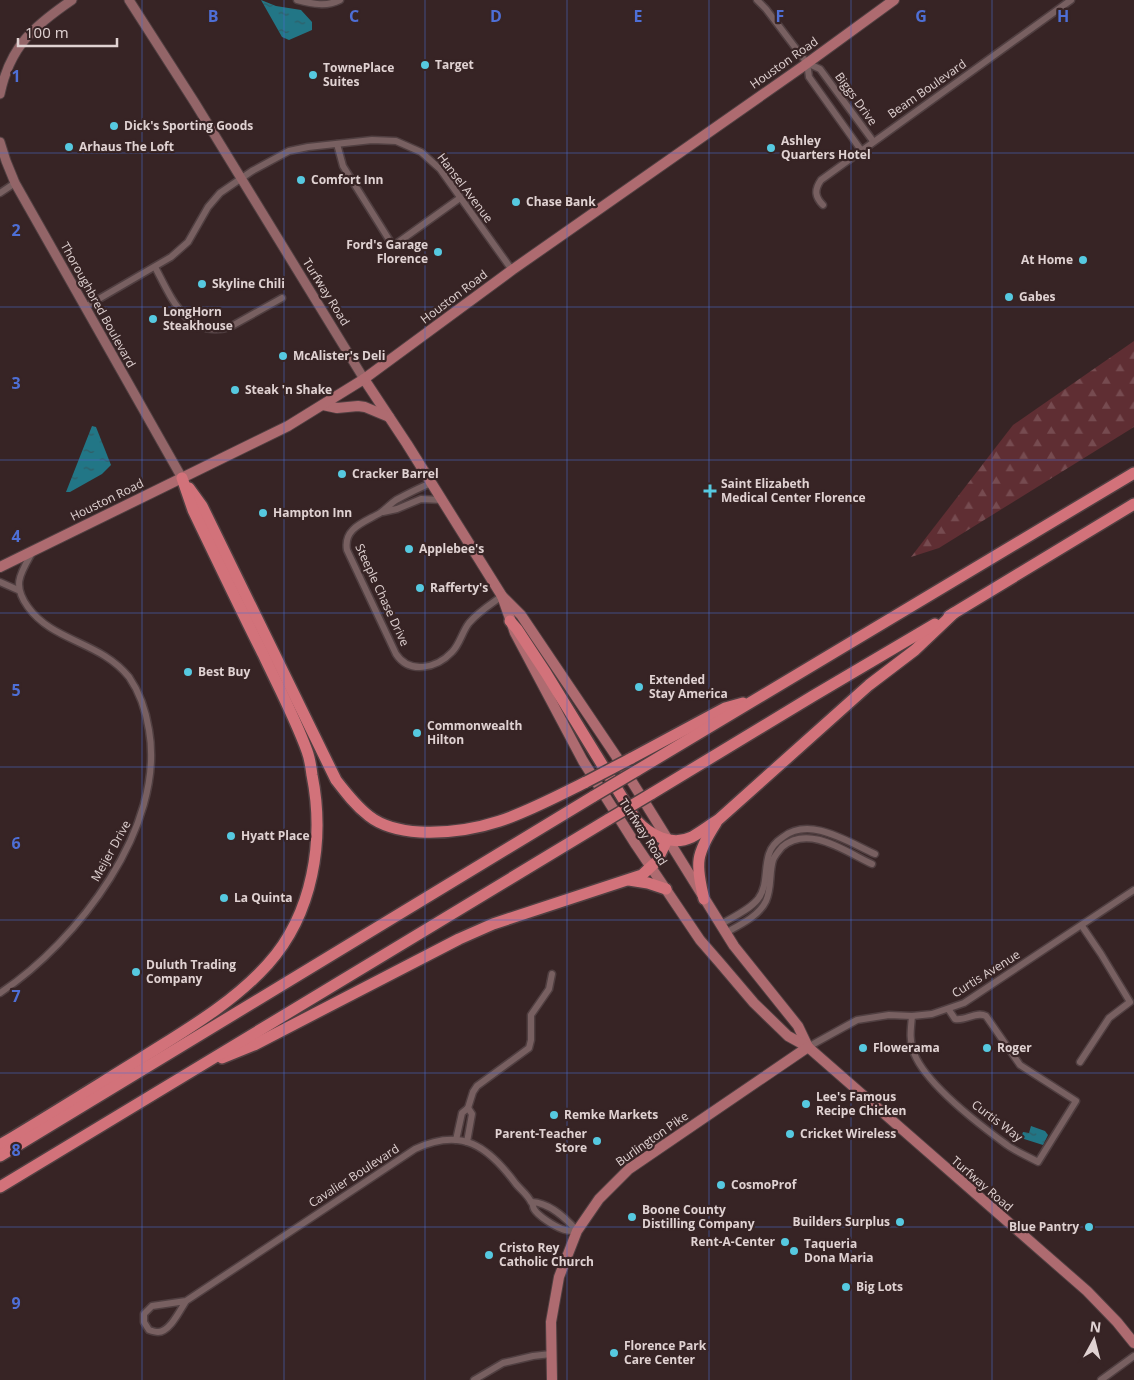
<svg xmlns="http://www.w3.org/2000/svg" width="1134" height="1380" font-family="'Open Sans',sans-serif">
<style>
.forest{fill:url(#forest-firs)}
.water{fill:url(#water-ripples)}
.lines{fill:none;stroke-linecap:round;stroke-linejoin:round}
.street-casing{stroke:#503f41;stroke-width:9}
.secondary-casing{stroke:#503f41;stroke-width:11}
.primary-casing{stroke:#503f41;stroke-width:12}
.highway-casing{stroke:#503f41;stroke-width:14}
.street{stroke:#786061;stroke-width:6}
.secondary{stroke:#936568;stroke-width:9}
.primary{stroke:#ae6b70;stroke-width:10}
.highway{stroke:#d2727a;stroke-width:11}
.highway-bridge-casing{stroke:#503f41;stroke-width:14;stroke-linecap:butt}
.highway-bridge{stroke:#d2727a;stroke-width:11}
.grid{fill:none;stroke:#4e6fd6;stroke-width:1;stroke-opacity:0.55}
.poi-dot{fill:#56c9e0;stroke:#372425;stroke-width:2}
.labels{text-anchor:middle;stroke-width:4.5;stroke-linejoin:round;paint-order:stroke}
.street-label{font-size:12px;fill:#e0d2d2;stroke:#372425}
.poi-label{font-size:12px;font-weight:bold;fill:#e0d2d2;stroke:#372425;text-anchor:start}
.grid-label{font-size:16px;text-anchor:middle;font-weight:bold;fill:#4e6fd6;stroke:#372425;stroke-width:4.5;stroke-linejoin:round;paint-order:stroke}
</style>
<defs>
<pattern id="forest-firs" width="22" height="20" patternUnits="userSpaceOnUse" patternTransform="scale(1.25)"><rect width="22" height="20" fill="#5f2e33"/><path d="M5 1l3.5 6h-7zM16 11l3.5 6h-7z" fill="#764b50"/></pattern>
<pattern id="water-ripples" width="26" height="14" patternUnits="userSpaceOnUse" patternTransform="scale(1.25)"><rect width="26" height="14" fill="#227686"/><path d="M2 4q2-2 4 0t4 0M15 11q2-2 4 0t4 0" fill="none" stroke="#315d66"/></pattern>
</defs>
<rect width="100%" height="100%" fill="#372425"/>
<polygon class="forest" points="1134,341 1134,427 939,548 911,557 1013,425"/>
<g class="water">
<polygon points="261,0 276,6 301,10 312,22 312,30 289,40 282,37"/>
<polygon points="92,426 96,427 111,465 102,474 70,492 66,492"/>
<polygon points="1031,1126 1045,1131 1048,1135 1043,1145 1021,1138 1023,1132 1029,1133"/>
</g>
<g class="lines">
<g class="street-casing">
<g id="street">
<path d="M 297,0 C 313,4 326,7 340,0"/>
<polyline points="757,0 766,9 807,63 820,69 873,141"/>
<polyline points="807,63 809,77 861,150"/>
<polyline points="337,144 343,166 393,246 460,198"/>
<polyline points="0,193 15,183"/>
<path d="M 823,205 C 815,197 814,190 821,180 L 1071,0"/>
<path d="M 155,267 C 171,297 187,340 230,327 L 282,298"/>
<polyline points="85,307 171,257 188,242 208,207 220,193 252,171 289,151 308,147 372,140 396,141 421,152 440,169 512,270"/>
<path d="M 431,483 C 419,488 407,494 396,500 C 390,504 386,509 380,513 C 365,522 343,528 347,550 L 396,654 C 409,674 436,669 452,652 C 460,644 462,632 469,623 C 478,612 491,604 502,596"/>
<polyline points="383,512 397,509 421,499 442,500"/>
<polyline points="0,582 18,590"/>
<path d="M 721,924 C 733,917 749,910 758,899 C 768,886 764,869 769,854 C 771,847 777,841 783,837 C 810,816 848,842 875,854"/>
<path d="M 727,932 C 740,925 759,916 766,901 C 772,888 769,873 773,860 C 775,855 779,851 782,847 C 809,824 846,852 872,864"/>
<path d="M 0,993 C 77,942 166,827 149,730 C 146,711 140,693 129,677 C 100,641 53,642 28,607 C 12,585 20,574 32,553"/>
<path d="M 912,1016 C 911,1028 909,1039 913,1050 C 922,1081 981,1126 1007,1145 C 1016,1152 1028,1156 1038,1162 L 1076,1101 L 1020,1065 L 986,1016 C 976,1011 966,1021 955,1019 L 949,1010"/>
<polyline points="808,1047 857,1020 889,1015 912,1016 932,1014 964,1003 1134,890"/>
<polyline points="1080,1062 1109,1018 1130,1002 1101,954 1082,926"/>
<polyline points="456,1140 462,1113 468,1108 473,1092 477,1086 529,1048 531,1040 531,1015 549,989 552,974"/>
<polyline points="467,1142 472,1114 468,1108"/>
<path d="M 532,1202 C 549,1203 566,1218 577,1231"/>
<path d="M 186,1301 L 152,1306 L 144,1314 L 144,1322 L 149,1330 C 152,1331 155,1332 158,1332 C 170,1332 180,1310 186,1301 L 415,1149 C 462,1127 488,1146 516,1184 C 521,1190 528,1195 531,1202 C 534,1205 532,1205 534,1209 C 538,1216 554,1226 562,1229 C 566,1231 572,1231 577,1231"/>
<polyline points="474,1380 503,1363 533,1356 551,1354"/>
<polyline points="1101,1380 1134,1356"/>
</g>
</g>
<g class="secondary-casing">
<g id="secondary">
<polyline points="129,0 195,103 364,379"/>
<path d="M 0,94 C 10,46 34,26 72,0"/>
<polyline points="0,142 6,161 15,183 182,478"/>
</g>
</g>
<g class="primary-casing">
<g id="primary">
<polyline points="364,379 407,444 502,596 521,615 616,756 734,946 798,1026 808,1047"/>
<polyline points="323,405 337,408 358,406 365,407 389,417"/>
<polyline points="0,567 288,426 364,379 512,270 802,67 894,0"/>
<polyline points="502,596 515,633 583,761 636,845 700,940 720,963 754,1003 788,1036 808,1047 1087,1291 1117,1322 1134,1343"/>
<polyline points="552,1380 551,1322 559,1277 577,1231 599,1199 629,1169 808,1047"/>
</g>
</g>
<g class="highway-casing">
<g id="highway">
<path d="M 189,488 L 202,506 L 336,780 C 346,793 356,806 369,816 C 383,827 404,831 420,832 C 487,835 529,810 586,782"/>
<polyline points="949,616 1134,504"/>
<path d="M 510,621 L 517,629 L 546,673 L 636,820 C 650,835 671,847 692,837 C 701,832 710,825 718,820 L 869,685 L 915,650 L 954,613"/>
<polyline points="630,759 725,708 743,703"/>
<polyline points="636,771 1134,473"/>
<polyline points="651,794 813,696 935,624"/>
<polyline points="629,880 648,883 666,889"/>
<path d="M 704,899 C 695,863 696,854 716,823"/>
<polyline points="222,1058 254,1045 459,939 493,924 642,875 657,861 667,840"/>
<path d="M 0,1145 C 47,1117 93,1088 140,1059 C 184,1031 232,1004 268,964 C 313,914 325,840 312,775 C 311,767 310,759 307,751 C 295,718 278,686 263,654 C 239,606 216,558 193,510 L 182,478"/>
<polyline points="0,1156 594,796"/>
<polyline points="0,1187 609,819"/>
</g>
</g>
<use href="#street" class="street"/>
<use href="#secondary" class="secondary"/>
<use href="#primary" class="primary"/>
<use href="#highway" class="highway"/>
<g class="highway-bridge-casing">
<g id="highway-bridge">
<polyline points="586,782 630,759"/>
<polyline points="594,796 636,771"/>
<polyline points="609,819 651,794"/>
</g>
</g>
<use href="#highway-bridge" class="highway-bridge"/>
</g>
<path class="grid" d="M 142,0 L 142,1380M 284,0 L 284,1380M 425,0 L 425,1380M 567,0 L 567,1380M 709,0 L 709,1380M 851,0 L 851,1380M 992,0 L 992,1380M 0,153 L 1134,153M 0,307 L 1134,307M 0,460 L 1134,460M 0,613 L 1134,613M 0,767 L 1134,767M 0,920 L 1134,920M 0,1073 L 1134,1073M 0,1227 L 1134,1227"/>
<g class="poi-dot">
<circle cx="425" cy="65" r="5"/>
<circle cx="313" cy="75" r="5"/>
<circle cx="114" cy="126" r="5"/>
<circle cx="69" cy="147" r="5"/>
<circle cx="771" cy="148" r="5"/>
<circle cx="301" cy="180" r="5"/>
<circle cx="516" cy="202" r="5"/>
<circle cx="438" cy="252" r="5"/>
<circle cx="1083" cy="260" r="5"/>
<circle cx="202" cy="284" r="5"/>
<circle cx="1009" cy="297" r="5"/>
<circle cx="153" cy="319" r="5"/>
<circle cx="283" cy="356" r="5"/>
<circle cx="235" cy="390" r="5"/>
<circle cx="342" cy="474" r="5"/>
<path d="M707.5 483.5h5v5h5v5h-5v5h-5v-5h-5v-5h5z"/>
<circle cx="263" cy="513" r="5"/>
<circle cx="409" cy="549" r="5"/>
<circle cx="420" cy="588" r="5"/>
<circle cx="188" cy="672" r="5"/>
<circle cx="639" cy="687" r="5"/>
<circle cx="417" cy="733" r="5"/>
<circle cx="231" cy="836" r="5"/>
<circle cx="224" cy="898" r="5"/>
<circle cx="136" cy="972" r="5"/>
<circle cx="863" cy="1048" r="5"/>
<circle cx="987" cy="1048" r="5"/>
<circle cx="806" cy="1104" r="5"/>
<circle cx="554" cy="1115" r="5"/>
<circle cx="790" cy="1134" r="5"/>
<circle cx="597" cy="1141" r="5"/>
<circle cx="721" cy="1185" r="5"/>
<circle cx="632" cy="1217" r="5"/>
<circle cx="900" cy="1222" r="5"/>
<circle cx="1089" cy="1227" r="5"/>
<circle cx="785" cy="1242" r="5"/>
<circle cx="794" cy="1251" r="5"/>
<circle cx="489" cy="1255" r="5"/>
<circle cx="846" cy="1287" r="5"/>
<circle cx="614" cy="1353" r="5"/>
</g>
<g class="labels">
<g class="street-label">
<text transform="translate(784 63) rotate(-35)" y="4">Houston Road</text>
<text transform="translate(927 89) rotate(-35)" y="4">Beam Boulevard</text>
<text transform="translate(856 99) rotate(54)" y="4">Biggs Drive</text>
<text transform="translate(465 188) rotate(53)" y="4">Hansel Avenue</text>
<text transform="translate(326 292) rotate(58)" y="4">Turfway Road</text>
<text transform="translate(454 297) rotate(-37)" y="4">Houston Road</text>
<text transform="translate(98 305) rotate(61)" y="4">Thoroughbred Boulevard</text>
<text transform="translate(107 500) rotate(-26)" y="4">Houston Road</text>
<text transform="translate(382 595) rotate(65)" y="4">Steeple Chase Drive</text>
<text transform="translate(643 832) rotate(57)" y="4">Turfway Road</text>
<text transform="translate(111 851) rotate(-61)" y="4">Meijer Drive</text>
<text transform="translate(986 974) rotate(-32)" y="4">Curtis Avenue</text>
<text transform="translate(997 1121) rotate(37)" y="4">Curtis Way</text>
<text transform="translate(652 1139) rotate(-35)" y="4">Burlington Pike</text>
<text transform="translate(354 1176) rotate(-33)" y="4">Cavalier Boulevard</text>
<text transform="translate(982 1184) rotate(41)" y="4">Turfway Road</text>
</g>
<g class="poi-label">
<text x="435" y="69">Target</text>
<text x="323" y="72">TownePlace<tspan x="323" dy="14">Suites</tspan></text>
<text x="124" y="130">Dick's Sporting Goods</text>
<text x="781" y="145">Ashley<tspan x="781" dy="14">Quarters Hotel</tspan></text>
<text x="79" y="151">Arhaus The Loft</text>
<text x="311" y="184">Comfort Inn</text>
<text x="526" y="206">Chase Bank</text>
<text x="428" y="249" text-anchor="end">Ford's Garage<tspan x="428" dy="14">Florence</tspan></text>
<text x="1073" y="264" text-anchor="end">At Home</text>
<text x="212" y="288">Skyline Chili</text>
<text x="1019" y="301">Gabes</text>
<text x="163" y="316">LongHorn<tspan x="163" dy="14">Steakhouse</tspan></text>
<text x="293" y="360">McAlister's Deli</text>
<text x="245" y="394">Steak 'n Shake</text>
<text x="352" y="478">Cracker Barrel</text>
<text x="721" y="488">Saint Elizabeth<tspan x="721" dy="14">Medical Center Florence</tspan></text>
<text x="273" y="517">Hampton Inn</text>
<text x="419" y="553">Applebee's</text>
<text x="430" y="592">Rafferty's</text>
<text x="198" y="676">Best Buy</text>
<text x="649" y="684">Extended<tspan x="649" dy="14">Stay America</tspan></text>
<text x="427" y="730">Commonwealth<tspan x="427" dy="14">Hilton</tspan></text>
<text x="241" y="840">Hyatt Place</text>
<text x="234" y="902">La Quinta</text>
<text x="146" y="969">Duluth Trading<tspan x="146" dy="14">Company</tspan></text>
<text x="873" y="1052">Flowerama</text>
<text x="997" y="1052">Roger</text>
<text x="816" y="1101">Lee's Famous<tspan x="816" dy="14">Recipe Chicken</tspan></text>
<text x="564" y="1119">Remke Markets</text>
<text x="587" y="1138" text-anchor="end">Parent-Teacher<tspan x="587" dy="14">Store</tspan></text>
<text x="800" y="1138">Cricket Wireless</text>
<text x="731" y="1189">CosmoProf</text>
<text x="642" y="1214">Boone County<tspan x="642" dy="14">Distilling Company</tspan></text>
<text x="890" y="1226" text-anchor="end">Builders Surplus</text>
<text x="1079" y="1231" text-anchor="end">Blue Pantry</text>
<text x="775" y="1246" text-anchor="end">Rent-A-Center</text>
<text x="804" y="1248">Taqueria<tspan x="804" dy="14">Dona Maria</tspan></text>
<text x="499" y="1252">Cristo Rey<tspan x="499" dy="14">Catholic Church</tspan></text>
<text x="856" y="1291">Big Lots</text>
<text x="624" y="1350">Florence Park<tspan x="624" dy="14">Care Center</tspan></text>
</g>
</g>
<g class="grid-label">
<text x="213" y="22">B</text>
<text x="354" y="22">C</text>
<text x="496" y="22">D</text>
<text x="638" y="22">E</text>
<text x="780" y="22">F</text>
<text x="921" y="22">G</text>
<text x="1063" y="22">H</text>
<text x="16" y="82">1</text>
<text x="16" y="236">2</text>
<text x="16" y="389">3</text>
<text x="16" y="542">4</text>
<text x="16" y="696">5</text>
<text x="16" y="849">6</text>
<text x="16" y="1002">7</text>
<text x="16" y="1156">8</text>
<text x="16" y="1309">9</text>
</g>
<g transform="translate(1094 1340) rotate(7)" stroke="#372425" stroke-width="4" paint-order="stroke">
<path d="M0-4L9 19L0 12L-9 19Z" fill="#e0d2d2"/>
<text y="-8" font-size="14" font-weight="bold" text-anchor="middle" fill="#e0d2d2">N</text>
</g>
<path d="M18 38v8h99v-8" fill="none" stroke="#e0d2d2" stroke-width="2.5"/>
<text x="25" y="38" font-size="15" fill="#e0d2d2" stroke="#372425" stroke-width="4" paint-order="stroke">100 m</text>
</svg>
